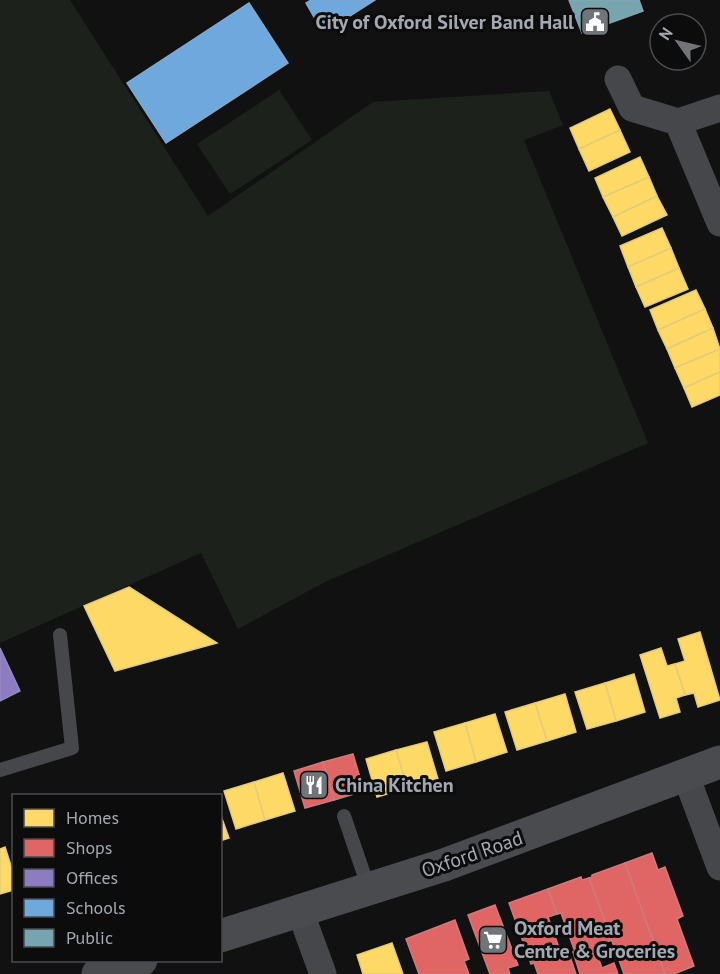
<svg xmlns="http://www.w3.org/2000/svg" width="720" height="974" font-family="'PT Sans',sans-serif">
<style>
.green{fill:#1c211c}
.homes{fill:#ffd966;stroke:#e4cb7c;stroke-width:1.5}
.shops{fill:#e06666;stroke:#ce7a7c;stroke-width:1.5}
.offices{fill:#8e7cc3;stroke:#958abe;stroke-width:1.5}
.schools{fill:#6fa8dc;stroke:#7fa8cf;stroke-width:1.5}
.public{fill:#76a5af;stroke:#84a6b0;stroke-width:1.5}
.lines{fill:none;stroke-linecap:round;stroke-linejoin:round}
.service{stroke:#46474a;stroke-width:14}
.minor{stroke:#46474a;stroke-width:27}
.secondary{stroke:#4a4b4e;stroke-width:33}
.labels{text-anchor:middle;stroke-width:6;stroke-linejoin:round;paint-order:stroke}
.poi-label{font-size:20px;font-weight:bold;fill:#a4a9b1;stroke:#0c0c0d;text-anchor:start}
.street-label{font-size:20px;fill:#a4a9b1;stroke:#0c0c0d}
</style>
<rect width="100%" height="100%" fill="#111112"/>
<g class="green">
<polygon points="0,0 70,0 208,216 373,102 549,91 563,125 524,140 648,443 325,582 238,629 201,553 0,643"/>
<polygon points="279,90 312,140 230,194 197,144"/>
</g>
<g class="homes">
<polygon points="610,109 620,130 579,149 570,128"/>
<polygon points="620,130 630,152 589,171 579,149"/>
<polygon points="640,157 649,177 603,197 595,178"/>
<polygon points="649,177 657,196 613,217 603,197"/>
<polygon points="657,196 667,215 622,236 613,217"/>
<polygon points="662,228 671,248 628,267 620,246"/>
<polygon points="671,248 679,268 636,287 628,267"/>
<polygon points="679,268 688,289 645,307 636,287"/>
<polygon points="696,290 705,309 658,330 650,310"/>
<polygon points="705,309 713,328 667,349 658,330"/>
<polygon points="713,328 720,349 675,368 667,349"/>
<polygon points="720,349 720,372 684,388 675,368"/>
<polygon points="720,372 720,395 692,407 684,388"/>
<polygon points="129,587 217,643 115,671 84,606"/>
<polygon points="700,632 720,700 698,707 694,693 685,695 675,664 685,661 678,639"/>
<polygon points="661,648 667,666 675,664 685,695 676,698 680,712 660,718 640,655"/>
<polygon points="634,674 645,712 616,721 605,683"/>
<polygon points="605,683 616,721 587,729 575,692"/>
<polygon points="565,694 576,732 547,741 535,703"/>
<polygon points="535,703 547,741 517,750 505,712"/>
<polygon points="495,714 507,752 476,762 465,723"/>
<polygon points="465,723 476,762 446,771 434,732"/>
<polygon points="427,742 438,779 407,788 396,750"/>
<polygon points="396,750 407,788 377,797 366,759"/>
<polygon points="283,773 295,811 265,820 254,782"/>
<polygon points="254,782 265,820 236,829 224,791"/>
<polygon points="220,813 229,838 220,841"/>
<polygon points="5,847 14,875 14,890 0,894 0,849"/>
<polygon points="392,943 403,974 363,974 357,955"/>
</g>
<g class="shops">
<polygon points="353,754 364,791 334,800 323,762"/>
<polygon points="323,762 334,800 305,808 294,771"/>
<polygon points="652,853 658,870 665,867 683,916 677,919 694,966 674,974 665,974 625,863"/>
<polygon points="625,863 665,974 624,974 589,878 592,877 592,875"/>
<polygon points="581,877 582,880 589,878 612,940 594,947 602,968 614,963 618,974 580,974 573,952 575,952 561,913 557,914 548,889"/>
<polygon points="548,889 557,914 548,917 561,953 568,951 576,974 538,974 534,963 531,964 509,903"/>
<polygon points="495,905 518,965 508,968 510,974 490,974 468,915"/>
<polygon points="455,920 469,959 464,961 469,974 419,974 406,939"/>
</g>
<polygon class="offices" points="0,648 20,691 0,701"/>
<g class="schools">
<polygon points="311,0 375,0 328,30 323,22 318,24 306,3"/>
<polygon points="249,3 288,63 166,143 127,83"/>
</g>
<polygon class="public" points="569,0 639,0 643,11 582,33"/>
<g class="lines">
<g class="service">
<polyline points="0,770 72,748 60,635"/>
<polyline points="344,816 369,889"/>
</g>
<g class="minor">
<polyline points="618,79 632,108 678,122"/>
<polyline points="678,122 720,223"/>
<polyline points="678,122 720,108"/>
<polyline points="686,776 720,867"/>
<polyline points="300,911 323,974"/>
</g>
<g class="secondary">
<polyline points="220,936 444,865 720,762"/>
<polyline points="98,974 141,960"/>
</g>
</g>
<defs>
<g id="civic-square" transform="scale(1.5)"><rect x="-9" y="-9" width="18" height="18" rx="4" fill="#717479" stroke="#0c0c0d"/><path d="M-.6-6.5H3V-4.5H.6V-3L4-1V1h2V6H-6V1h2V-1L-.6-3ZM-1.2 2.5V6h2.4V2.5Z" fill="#fff"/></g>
<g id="restaurant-square" transform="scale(1.5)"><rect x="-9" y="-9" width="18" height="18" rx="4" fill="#717479" stroke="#0c0c0d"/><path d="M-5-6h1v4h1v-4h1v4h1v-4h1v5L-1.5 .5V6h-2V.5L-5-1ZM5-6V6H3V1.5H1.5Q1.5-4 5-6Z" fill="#fff"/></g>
<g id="supermarket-square" transform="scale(1.5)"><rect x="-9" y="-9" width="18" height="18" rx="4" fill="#717479" stroke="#0c0c0d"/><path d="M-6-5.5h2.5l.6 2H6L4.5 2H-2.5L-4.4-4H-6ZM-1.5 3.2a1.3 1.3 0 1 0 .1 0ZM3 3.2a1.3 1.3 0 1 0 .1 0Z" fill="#fff"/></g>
</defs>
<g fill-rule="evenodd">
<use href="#civic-square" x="595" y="22"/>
<use href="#restaurant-square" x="314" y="785"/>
<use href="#supermarket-square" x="493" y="940"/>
</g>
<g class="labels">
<g class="poi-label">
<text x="574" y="29" text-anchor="end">City of Oxford Silver Band Hall</text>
<text x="335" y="792">China Kitchen</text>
<text x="514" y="935">Oxford Meat<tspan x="514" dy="23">Centre &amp; Groceries</tspan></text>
</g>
<g class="street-label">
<text transform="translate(472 854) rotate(-19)" y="7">Oxford Road</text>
</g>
</g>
<rect x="12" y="794" width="210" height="168" fill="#0c0c0d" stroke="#494b4f" stroke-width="1.5"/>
<rect x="24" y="809" width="30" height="18" fill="#ffd966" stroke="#494b4f" stroke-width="1.5"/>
<text x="66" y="824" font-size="18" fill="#a4a9b1">Homes</text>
<rect x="24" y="839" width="30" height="18" fill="#e06666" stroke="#494b4f" stroke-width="1.5"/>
<text x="66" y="854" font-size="18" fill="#a4a9b1">Shops</text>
<rect x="24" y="869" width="30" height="18" fill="#8e7cc3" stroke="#494b4f" stroke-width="1.5"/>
<text x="66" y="884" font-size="18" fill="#a4a9b1">Offices</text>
<rect x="24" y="899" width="30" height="18" fill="#6fa8dc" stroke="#494b4f" stroke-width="1.5"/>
<text x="66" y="914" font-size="18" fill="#a4a9b1">Schools</text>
<rect x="24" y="929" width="30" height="18" fill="#76a5af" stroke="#494b4f" stroke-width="1.5"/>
<text x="66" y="944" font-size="18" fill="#a4a9b1">Public</text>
<g transform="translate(678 42) rotate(304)"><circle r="28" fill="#0c0c0d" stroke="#494b4f" stroke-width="1.5"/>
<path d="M0-4.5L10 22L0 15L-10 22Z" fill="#717479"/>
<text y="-9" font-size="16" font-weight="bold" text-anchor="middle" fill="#a4a9b1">N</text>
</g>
</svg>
